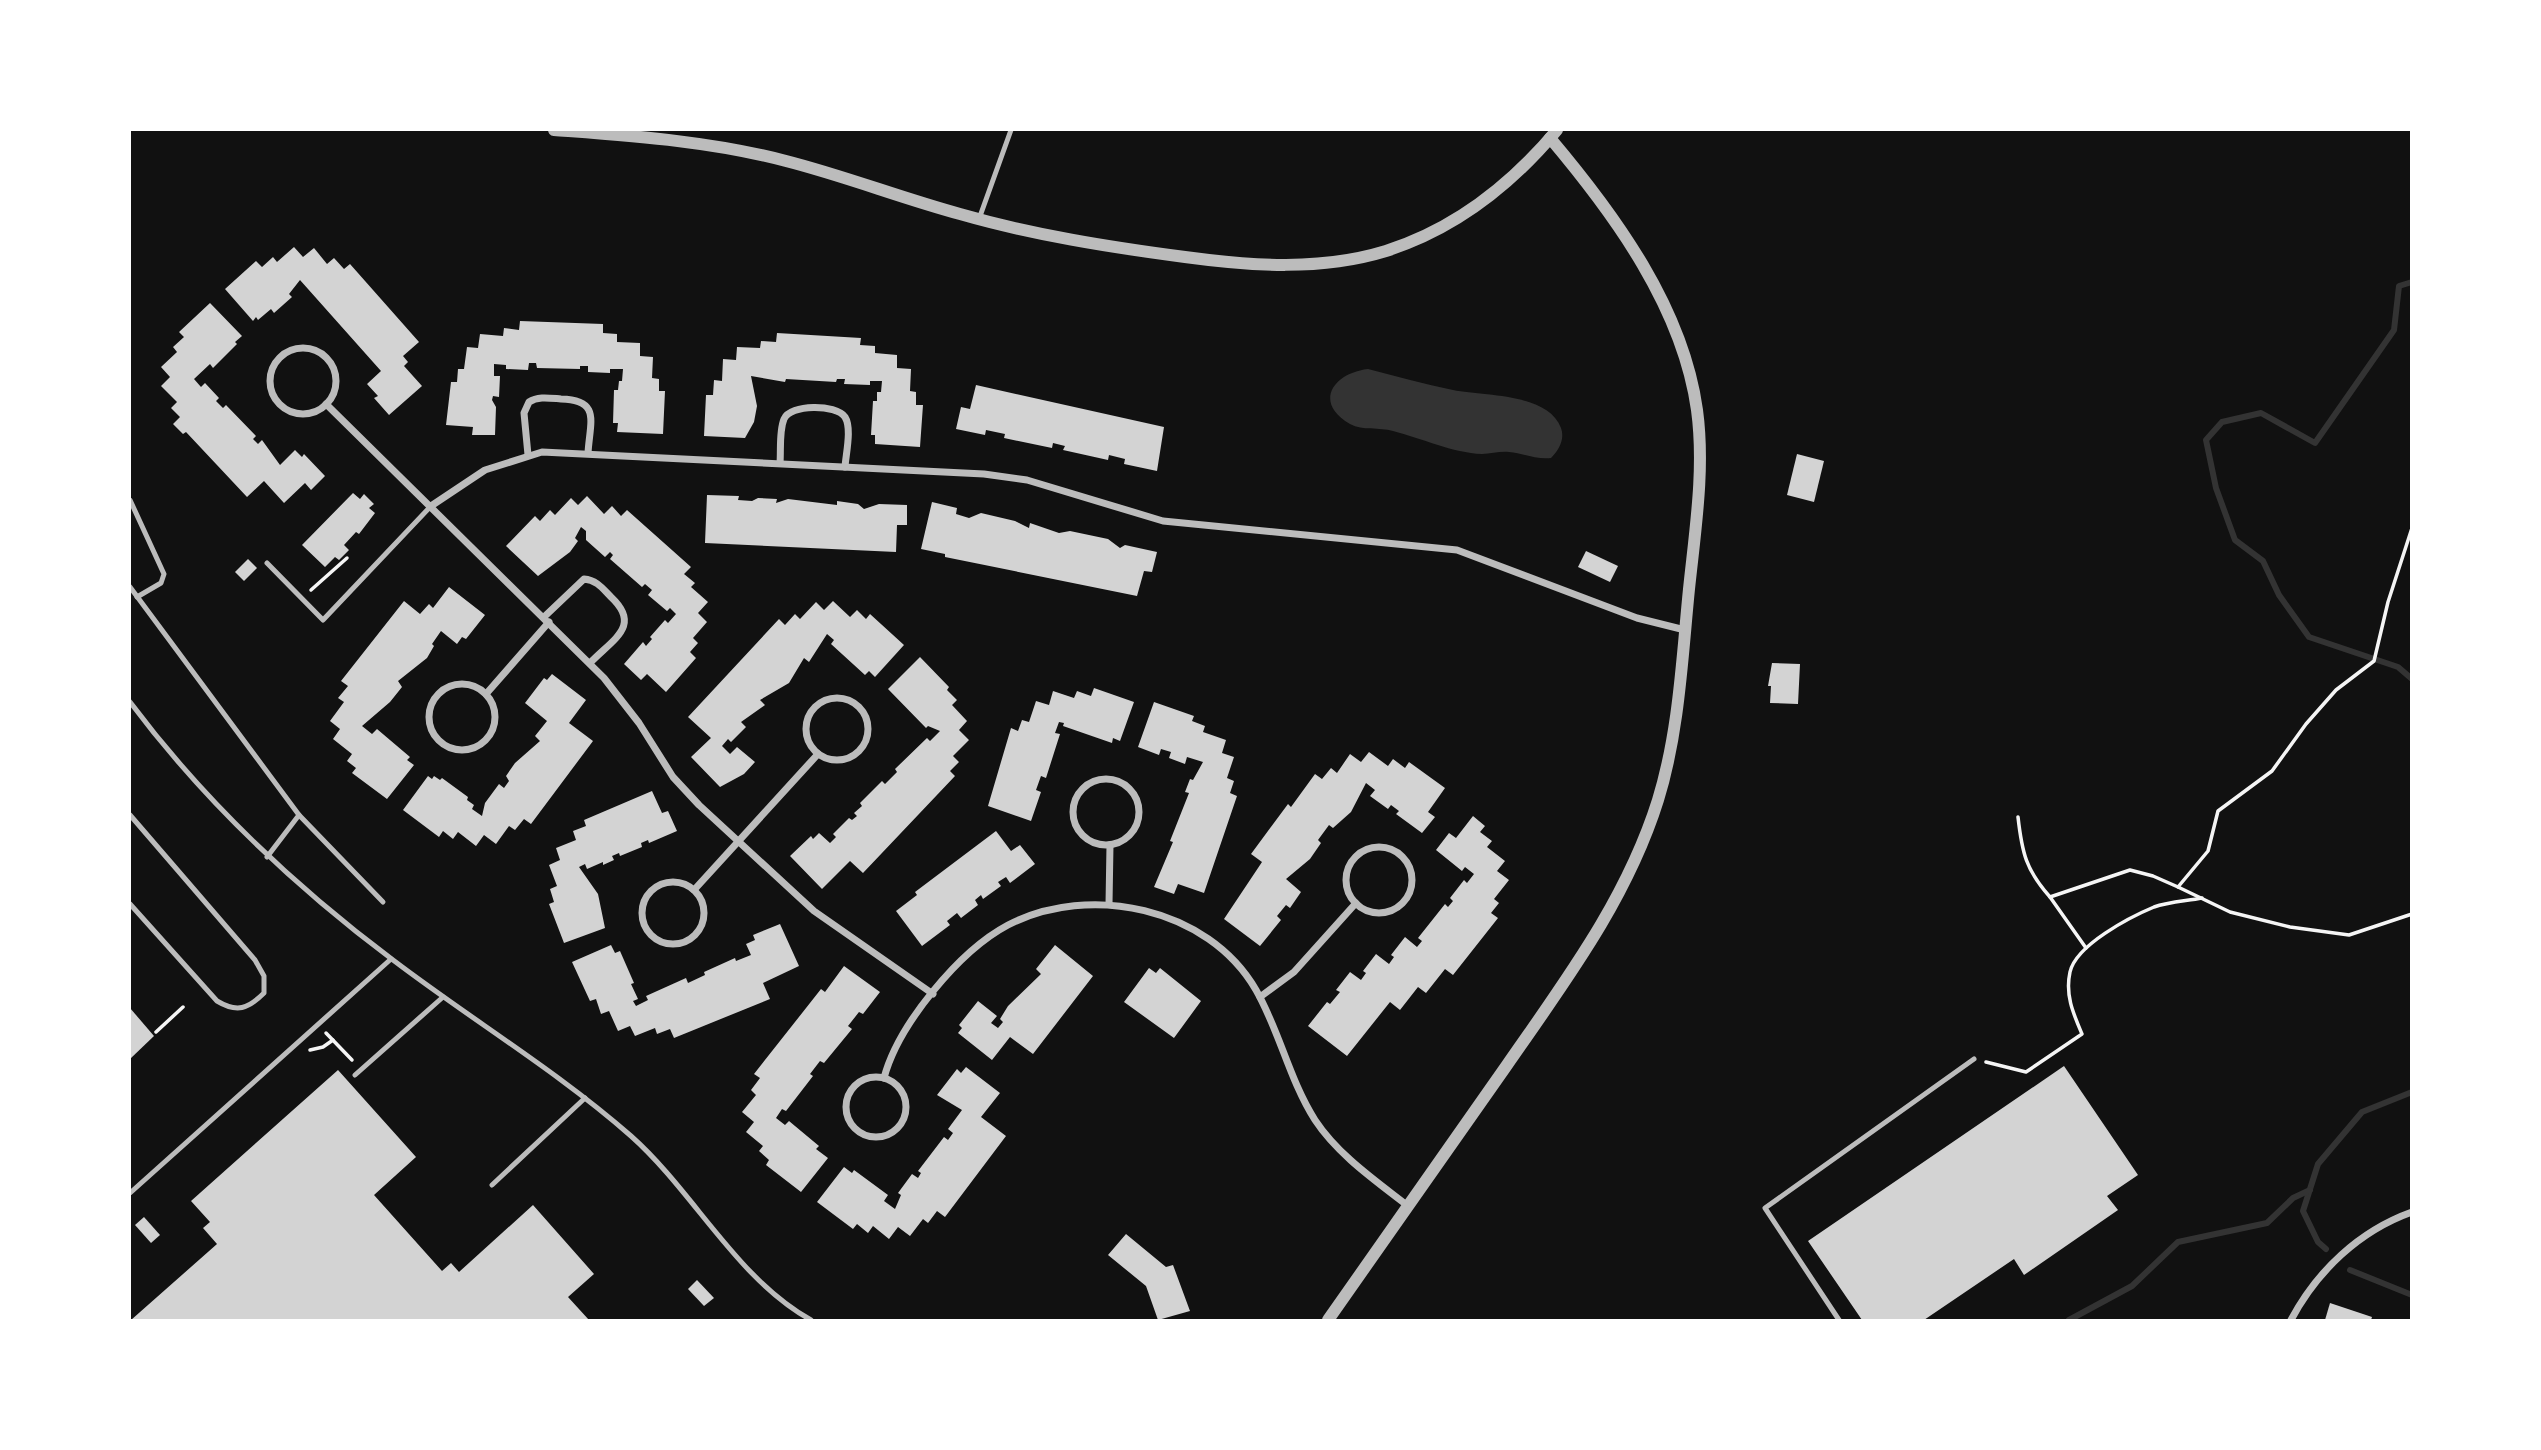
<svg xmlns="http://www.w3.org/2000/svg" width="2541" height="1450" font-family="'Alegreya Sans',sans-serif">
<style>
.water{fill:#333}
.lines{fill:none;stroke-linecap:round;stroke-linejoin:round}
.stream{stroke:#333;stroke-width:6}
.building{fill:#d3d3d3}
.path{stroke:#f5f5f5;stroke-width:3.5}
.service{stroke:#bcbcbc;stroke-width:5}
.minor{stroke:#bcbcbc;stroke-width:7}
.tertiary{stroke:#bcbcbc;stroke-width:12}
</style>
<rect width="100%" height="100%" fill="#111"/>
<path class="water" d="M 1368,369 C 1396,376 1424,384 1453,390 C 1484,396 1548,393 1561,428 C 1565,439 1559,450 1551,458 C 1537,460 1523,453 1509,452 C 1500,451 1491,454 1482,454 C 1453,453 1421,438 1393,431 C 1379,427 1363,431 1350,424 C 1313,403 1333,373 1368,369 Z"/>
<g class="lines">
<g class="stream">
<polyline points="2412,282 2399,286 2394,330 2315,443 2261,413 2222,422 2206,440 2216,488 2235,540 2263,561 2279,595 2309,637 2398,667 2412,679"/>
<polyline points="2326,1249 2318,1242 2303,1211 2318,1164 2362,1112 2412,1092"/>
<polyline points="2350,1270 2412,1295"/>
<polyline points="2069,1320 2132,1286 2178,1242 2267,1223 2293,1198 2310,1190"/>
</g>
</g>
<g class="building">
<polygon points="294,247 303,257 314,248 327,264 334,258 344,269 350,264 419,342 403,356 408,362 404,366 422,386 389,415 374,398 378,396 367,384 381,371 300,280 289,294 292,297 274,313 271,309 258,320 256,317 253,321 225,289 256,261 262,267 273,257 277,262"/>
<polygon points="210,303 242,336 235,342 237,344 213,368 210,364 194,379 201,387 205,383 219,398 216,401 223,408 226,405 256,436 253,439 258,444 262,440 280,465 295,450 302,457 304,454 325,476 311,490 305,483 284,503 264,481 247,497 186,432 183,434 173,424 180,417 171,408 177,402 161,386 170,377 161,367 177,352 173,347 184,337 179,332"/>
<polygon points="520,321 603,324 603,333 617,334 617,342 640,343 640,356 653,357 652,378 659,379 659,391 665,391 663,434 617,432 618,423 613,423 614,390 618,390 619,381 622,381 623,369 610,369 610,373 588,372 588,366 580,366 580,369 537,368 536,363 529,363 528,370 506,369 506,365 494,364 494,376 500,376 499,397 493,396 492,400 496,407 495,435 472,435 473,427 446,425 451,382 457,382 458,369 464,369 467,347 478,348 480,334 503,336 504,328 519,330"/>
<polygon points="777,333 861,338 860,345 875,346 875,353 897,355 897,368 911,369 910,391 916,392 916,405 923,405 920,447 875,444 875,435 871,435 873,401 877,401 877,392 881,392 882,381 870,381 870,385 844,384 845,379 837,379 836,382 786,379 785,382 751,376 757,406 754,422 745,438 704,436 706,395 713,395 714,380 722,381 723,359 736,360 737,347 760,348 761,341 776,342"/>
<polygon points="976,385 1164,427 1157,471 1124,464 1125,459 1109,455 1108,460 1063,450 1065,446 1053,443 1052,448 1004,438 1005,434 986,430 985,435 956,429 961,407 970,409"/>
<polygon points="1797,454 1824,461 1814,502 1787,495"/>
<polygon points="353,493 360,499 364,494 374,504 369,508 375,513 359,534 356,532 344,545 349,550 339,560 335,557 325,567 302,545"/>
<polygon points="707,495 739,496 738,500 752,501 758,498 777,499 776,503 788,499 837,505 837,501 858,504 864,509 879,504 907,505 907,525 897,525 896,552 705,543"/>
<polygon points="587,496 604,514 612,506 621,516 627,510 691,567 684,574 695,583 691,587 708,602 698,613 707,622 693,638 698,643 690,652 696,658 666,692 647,674 641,680 624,664 643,642 646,646 652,639 650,637 665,620 668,623 676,614 670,608 667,611 648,595 652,590 645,584 642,587 610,559 613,555 610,552 605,557 586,540 586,531 581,527 575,538 578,541 570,552 538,576 506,546 535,516 540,521 550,510 555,515 571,498 578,505"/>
<polygon points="932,502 957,508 956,514 969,518 981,513 1015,521 1029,528 1030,523 1059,533 1070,531 1108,539 1120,548 1125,545 1157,552 1152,572 1144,571 1137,596 945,557 945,554 921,549"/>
<polygon points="1586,551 1618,566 1610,582 1578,567"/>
<polygon points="248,559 257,568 244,581 235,572"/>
<polygon points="449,587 485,615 466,639 462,637 457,644 441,631 432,644 434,646 427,658 398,681 402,687 390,702 362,726 372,734 377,729 410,757 407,760 414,765 387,799 352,773 356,768 347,761 352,754 333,739 340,729 330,721 344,702 338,698 348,686 341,681 404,601 420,614 429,604 433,608"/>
<polygon points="833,601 850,617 857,610 866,619 870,614 904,645 875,677 869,671 865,675 831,644 834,640 827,634 809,662 804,658 789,683 760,700 765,705 741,722 746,727 731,742 728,739 722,746 730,754 737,747 755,762 744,774 720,787 691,757 711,738 688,717 779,619 785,625 795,614 800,619 816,602 824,610"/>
<polygon points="920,657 949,687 947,690 957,700 952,705 967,721 959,730 969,740 953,756 959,762 950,771 955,776 863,873 850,861 822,889 790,856 811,836 813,839 819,833 830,843 836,837 833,834 849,818 852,820 857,816 854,813 862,806 860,803 882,781 885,784 897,772 895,769 927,738 930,741 940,731 928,726 926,728 888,689"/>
<polygon points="1772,663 1800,664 1798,704 1770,703 1771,686 1768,686"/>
<polygon points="552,674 586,700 569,723 593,741 531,824 524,819 515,830 509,826 496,844 484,835 476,846 458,832 453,839 443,831 439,837 403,810 428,776 432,779 434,776 440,780 442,778 468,797 467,800 474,805 472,809 482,816 485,803 499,784 504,788 509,781 506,776 515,763 540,741 535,736 547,721 525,703 544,678 547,680"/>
<polygon points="1094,688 1134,702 1120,741 1113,738 1112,743 1063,726 1064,723 1059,722 1055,733 1060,734 1046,778 1041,776 1036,790 1041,792 1031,821 988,806 1011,728 1018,731 1022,720 1029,722 1036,701 1049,705 1053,691 1074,698 1077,691 1091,696"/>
<polygon points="1154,702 1194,716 1192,721 1205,726 1203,732 1226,740 1222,753 1234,757 1227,778 1234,781 1230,793 1237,796 1204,893 1178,884 1174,894 1154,887 1173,842 1170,841 1189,793 1185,792 1190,779 1193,780 1203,762 1187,757 1185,764 1169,758 1171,752 1161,749 1159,755 1138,747"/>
<polygon points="1369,752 1388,766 1393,759 1405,768 1409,762 1445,788 1428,812 1435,817 1422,833 1396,814 1399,811 1391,805 1388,809 1370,796 1375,790 1366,783 1351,812 1333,828 1329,825 1318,840 1321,843 1310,859 1286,879 1301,892 1290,908 1286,905 1277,916 1281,920 1260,946 1224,919 1262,862 1251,854 1288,804 1291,807 1315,774 1322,779 1331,768 1337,773 1350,754 1361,762"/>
<polygon points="652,791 662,813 668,811 677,831 649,843 648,840 641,843 642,847 620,856 619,853 612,856 614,860 603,865 603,862 587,869 585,864 579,867 598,894 605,928 564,943 549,904 554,902 550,889 557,886 549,865 560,860 556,848 576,840 573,831 586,826 584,820"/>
<polygon points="1473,816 1485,826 1480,832 1492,841 1487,847 1505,861 1497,871 1509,880 1494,899 1499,903 1491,913 1498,918 1453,975 1445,969 1426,993 1418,987 1400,1010 1390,1002 1347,1056 1308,1026 1327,1002 1330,1004 1340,992 1336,990 1350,972 1361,980 1366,973 1363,971 1376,954 1389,964 1394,957 1391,955 1405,937 1417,947 1422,941 1418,938 1445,904 1448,907 1453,901 1450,898 1464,880 1467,883 1474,874 1465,867 1462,871 1436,850 1449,833 1456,838"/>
<polygon points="996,831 1011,851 1020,845 1035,864 1010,883 1006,877 998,882 1001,886 983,899 981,895 975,900 978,905 961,918 957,913 947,921 950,925 922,946 896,911 917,895 915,892"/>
<polygon points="780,924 799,966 763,983 770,999 674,1038 670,1029 657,1034 655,1028 635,1036 630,1026 618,1031 609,1011 601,1014 596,999 590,1001 572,962 611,945 615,953 620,951 634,983 631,984 638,999 633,1001 636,1006 648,1000 646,996 686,978 688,983 705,975 704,972 735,958 736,961 751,955 746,944 755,940 753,935"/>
<polygon points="1055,945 1093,976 1033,1054 1010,1037 992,1060 958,1033 962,1028 959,1025 978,1001 997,1016 991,1023 998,1028 1003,1022 1000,1019 1008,1006 1041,974 1036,969"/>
<polygon points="844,966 880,992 863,1014 859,1012 848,1026 852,1029 824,1063 820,1061 810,1074 813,1076 786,1111 782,1109 776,1118 785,1125 789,1121 819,1146 816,1149 828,1158 801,1192 766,1165 769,1160 759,1151 763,1146 746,1132 754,1122 742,1112 756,1095 751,1090 760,1078 754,1074 821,989 825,992"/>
<polygon points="1149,968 1156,973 1160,968 1201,1001 1174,1038 1124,1002"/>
<polygon points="130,1008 154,1036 130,1059"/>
<polygon points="2064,1066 2138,1175 2107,1196 2118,1210 2024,1275 2014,1259 1924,1320 1862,1320 1808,1241"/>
<polygon points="966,1067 1000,1093 981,1117 1006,1136 945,1217 937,1211 928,1223 923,1219 910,1236 898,1227 889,1239 873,1226 868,1233 857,1224 853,1229 817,1202 844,1167 852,1173 854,1170 888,1195 884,1201 895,1209 901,1195 898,1193 912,1174 918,1178 921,1173 918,1171 944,1137 948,1140 953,1133 948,1129 962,1110 937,1095 957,1069 961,1073"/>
<polygon points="338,1070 416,1157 374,1195 442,1271 451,1263 459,1272 533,1205 594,1274 568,1297 589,1320 131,1320 217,1244 203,1228 210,1222 191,1201"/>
<polygon points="144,1217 160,1235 151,1243 135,1225"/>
<polygon points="1126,1234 1166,1267 1173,1265 1190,1311 1158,1320 1146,1286 1108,1255"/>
<polygon points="697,1280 714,1298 704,1306 688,1289"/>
<polygon points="2330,1303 2372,1317 2371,1320 2325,1320"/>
</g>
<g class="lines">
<g class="path">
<polyline points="2412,528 2388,602 2374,661 2336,690 2306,724 2272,771 2218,811 2208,851 2178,887 2230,912 2290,927 2349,935 2412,914"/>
<polyline points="311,590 347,558"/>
<path d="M 2018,817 C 2022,853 2026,870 2050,897"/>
<polyline points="2086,948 2050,897 2130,870 2153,876 2178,887"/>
<polyline points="156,1032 183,1007"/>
<polyline points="326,1033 352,1060"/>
<polyline points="310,1050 323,1047 333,1040"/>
<path d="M 1986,1062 L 2026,1072 L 2082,1034 C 2073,1013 2065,995 2070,972 C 2076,945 2130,917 2154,907 C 2168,902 2186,901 2202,898"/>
</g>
<g class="service">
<polyline points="979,219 1011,130"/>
<polyline points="130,500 164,574 161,583 137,597"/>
<polyline points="267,563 323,620 431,506"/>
<polyline points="130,587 299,815 267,857"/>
<path d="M 130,702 C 205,802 293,885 393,960 C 472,1020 557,1071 631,1136 C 694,1192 737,1279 811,1320"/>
<path d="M 130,815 L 255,960 L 264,976 L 264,993 C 248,1009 237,1013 217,1001 L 130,904"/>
<polyline points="299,815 383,902"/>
<polyline points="355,1075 443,997"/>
<polyline points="492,1185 585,1098"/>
<polyline points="130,1193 391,959"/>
<polyline points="1839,1320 1765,1208 1974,1059"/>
</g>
<g class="minor">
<circle cx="303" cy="381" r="33"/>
<polyline points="326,404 604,678 639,723 673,777 699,805 814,911 933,994"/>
<path d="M 528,455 L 524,413 L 529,402 C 538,396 549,398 561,399 C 601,400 590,421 588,453"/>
<path d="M 780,463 C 781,450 779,431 784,419 C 790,404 836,404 845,417 C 852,428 846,453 845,467"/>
<polyline points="431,506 485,470 542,452 984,474 1027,480 1163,521 1457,550 1637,618 1685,630"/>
<path d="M 544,617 L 584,579 C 597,580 603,589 611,597 C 642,626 613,639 590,663"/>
<circle cx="462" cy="717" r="33"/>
<polyline points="486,694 549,622"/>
<circle cx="837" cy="729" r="31"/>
<circle cx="1106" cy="812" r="33"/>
<circle cx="1379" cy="880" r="33"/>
<circle cx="673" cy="913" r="31"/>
<polyline points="694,890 818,754"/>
<polyline points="1109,904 1110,845"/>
<polyline points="1260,997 1294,972 1356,903"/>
<circle cx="876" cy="1107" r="30"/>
<path d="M 884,1078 C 898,1025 959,951 1008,925 C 1089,883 1208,907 1256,990 C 1280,1032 1289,1079 1315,1120 C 1338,1155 1376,1181 1408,1206"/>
<path d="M 2291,1320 C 2317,1271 2359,1231 2412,1212"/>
</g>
<g class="tertiary">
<path d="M 554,130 C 632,136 710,141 786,161 C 845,176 901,198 960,214 C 1033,235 1109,247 1185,257 C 1251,266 1321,271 1386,251 C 1455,229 1511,185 1557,130"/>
<path d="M 1328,1320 C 1388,1235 1448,1150 1507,1065 C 1566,980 1627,899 1658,800 C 1679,732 1682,659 1689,589 C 1695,531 1705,469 1697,410 C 1683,308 1615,215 1550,138"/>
</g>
</g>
<rect width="2541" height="1450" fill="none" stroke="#ffffff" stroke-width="262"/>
</svg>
